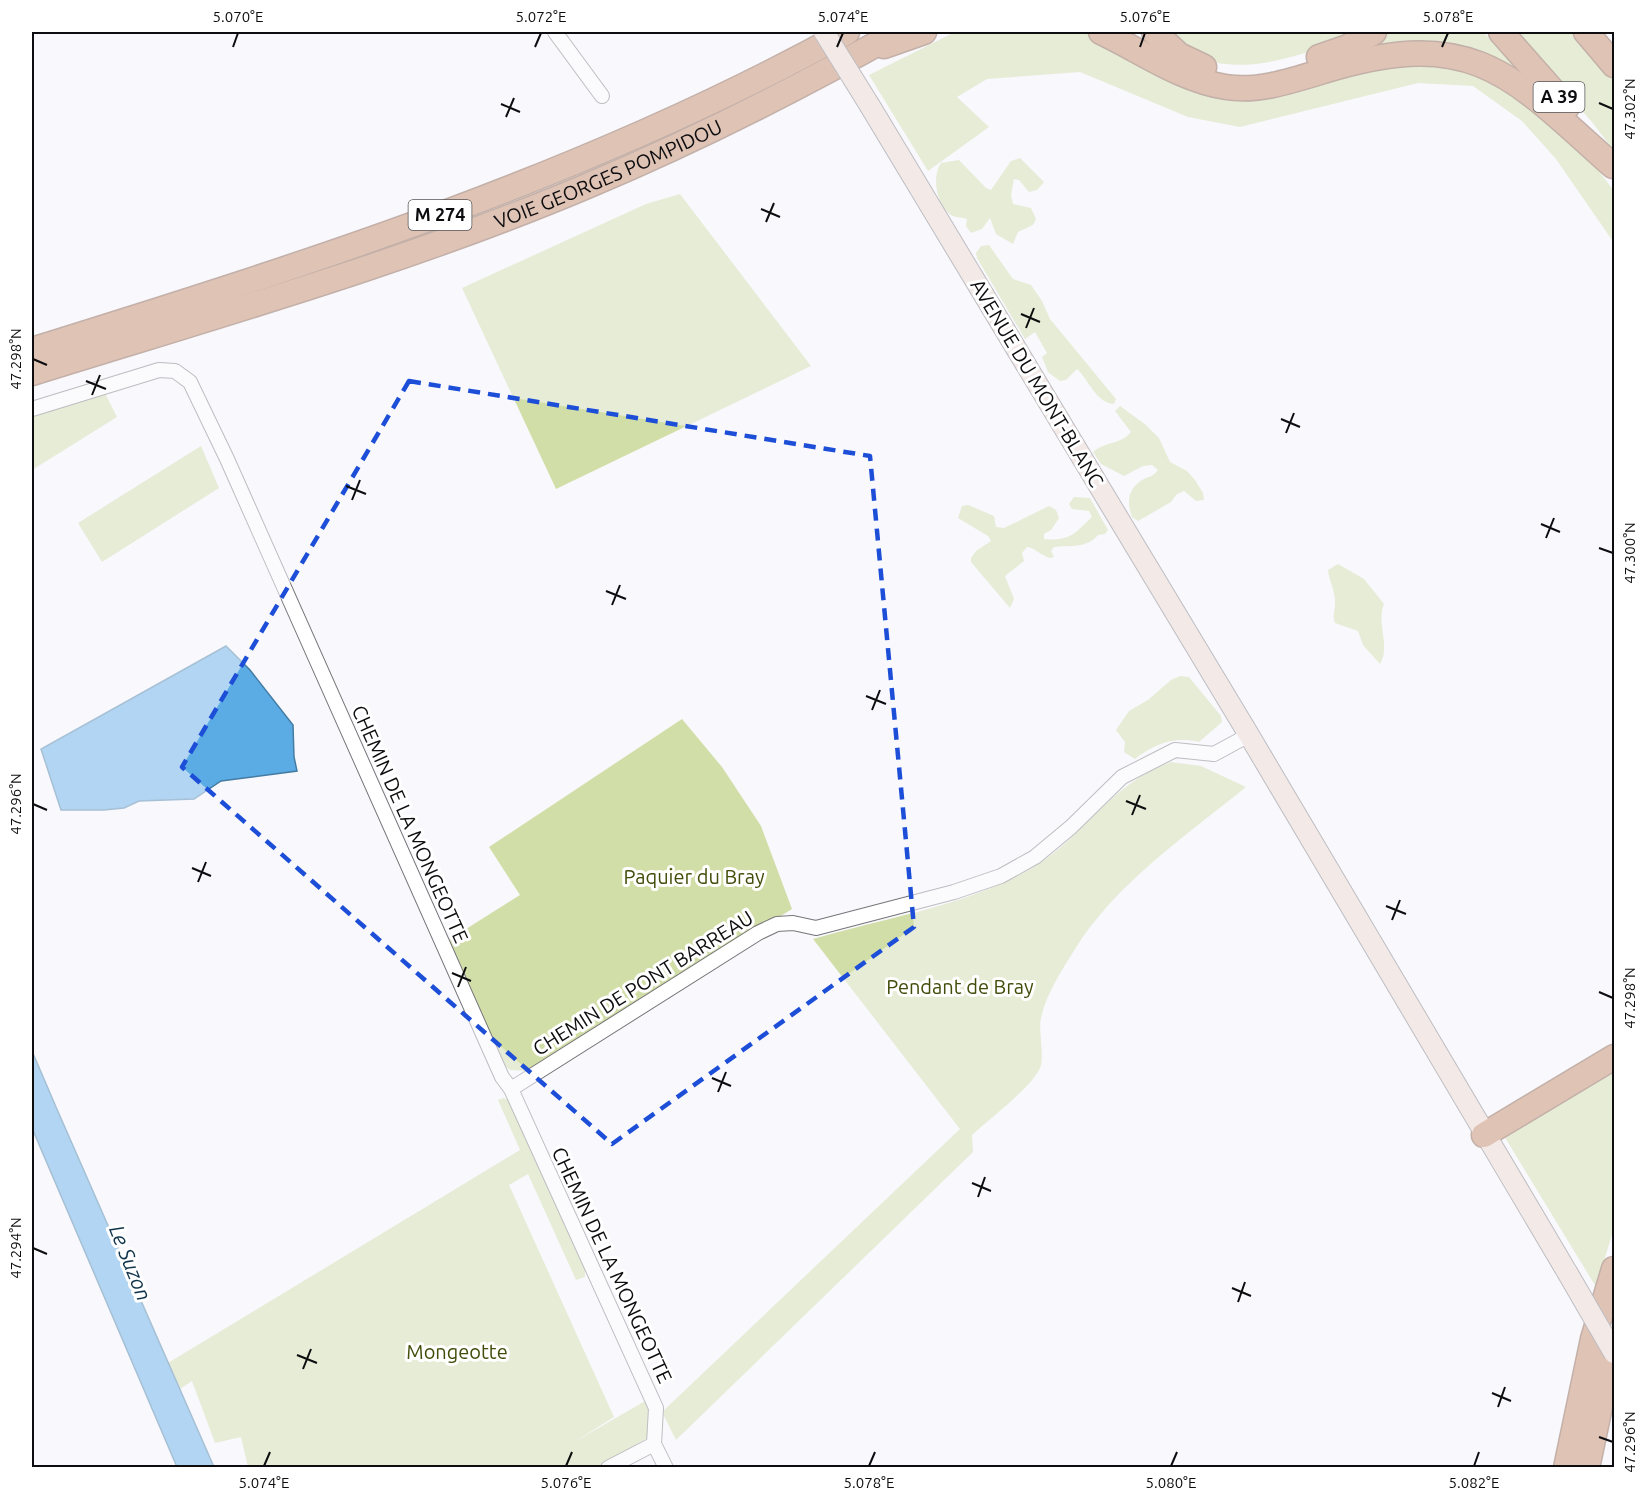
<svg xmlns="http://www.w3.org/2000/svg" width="1646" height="1499" font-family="Ubuntu,sans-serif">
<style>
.green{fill:#d2dea7}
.water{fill:#5bace4;stroke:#447ca4;stroke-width:1.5}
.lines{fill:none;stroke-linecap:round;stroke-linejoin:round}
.street-casing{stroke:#76767a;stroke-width:16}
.secondary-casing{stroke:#76767a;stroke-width:22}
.highway-casing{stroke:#835a42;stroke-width:27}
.street{stroke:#fff;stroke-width:14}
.secondary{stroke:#eddacf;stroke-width:20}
.highway{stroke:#c2835e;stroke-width:24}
.secondary-bridge-casing{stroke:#76767a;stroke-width:22;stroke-linecap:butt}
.secondary-bridge{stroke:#eddacf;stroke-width:20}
.marked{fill:none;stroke:#1d4ed8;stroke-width:4.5;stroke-dasharray:12 8;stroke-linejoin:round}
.ticks{fill:none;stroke:#0d0d0f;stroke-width:2}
.labels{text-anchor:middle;stroke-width:6;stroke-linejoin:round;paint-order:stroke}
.shield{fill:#fff;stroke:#565657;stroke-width:1.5}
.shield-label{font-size:18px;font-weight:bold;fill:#0d0d0f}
.street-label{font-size:20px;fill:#0d0d0f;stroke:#fff}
.park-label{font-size:20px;fill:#434d0a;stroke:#fff}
.water-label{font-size:21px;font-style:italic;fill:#10344b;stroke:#fff}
.neatline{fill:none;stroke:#0d0d0f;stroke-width:2}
.ticks-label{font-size:15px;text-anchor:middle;fill:#0d0d0f}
</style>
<rect width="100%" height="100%" fill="#f8f8fd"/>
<g class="green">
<polygon points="955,32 1085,32 1197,88 1377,65 1440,62 1506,84 1585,153 1614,191 1614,243 1556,159 1522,121 1473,86 1418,83 1240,127 1188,117 1080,72 987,79 957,97 989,127 928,171 869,75"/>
<path d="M 1164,32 L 1360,32 C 1322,49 1267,69 1225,64 C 1202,62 1181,46 1164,32 Z"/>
<polygon points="1385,32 1483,32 1525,74 1362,54"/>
<polygon points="1512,32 1574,32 1614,78 1614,151 1592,122"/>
<path d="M 1020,158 L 1044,182 L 1037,190 L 1029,192 L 1019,180 L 1014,179 L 1011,195 L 1013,204 L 1031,208 L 1036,219 L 1033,225 L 1018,232 L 1013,244 L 996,234 L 990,218 L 982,229 L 971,233 L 966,226 L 967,219 C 963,217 957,218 953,216 C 937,208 931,177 941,163 L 959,160 L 986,188 L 991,190 L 1011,161 Z"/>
<polygon points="680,194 811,366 556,489 462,288 646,204"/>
<path d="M 989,245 L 1013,279 L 1031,285 L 1042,301 L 1050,319 L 1116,399 L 1114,404 C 1096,403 1089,380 1077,369 L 1066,380 L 1060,381 L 1048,372 L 1042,357 L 1047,353 L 1035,332 L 1025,339 L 977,258 L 976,253 L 981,246 Z"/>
<polygon points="104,391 117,417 32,470 32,413"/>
<path d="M 1120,406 L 1146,425 L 1159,438 L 1170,462 L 1187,471 L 1195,480 L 1203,493 L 1204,500 L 1196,501 L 1184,491 L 1177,494 L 1171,502 L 1138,521 L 1132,517 C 1127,502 1127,490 1142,480 C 1149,476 1153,477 1158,470 L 1152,465 L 1143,466 L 1124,476 L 1101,464 L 1093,452 C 1104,442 1122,444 1131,432 L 1115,411 Z"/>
<polygon points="201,446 219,488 102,562 78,523"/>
<path d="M 1074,497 L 1090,498 L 1108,530 L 1105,534 L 1098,535 C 1086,549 1070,545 1054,547 L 1051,551 L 1054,557 L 1050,558 C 1041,556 1036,548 1027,547 L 1022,553 L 1024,561 L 1005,576 L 1014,599 L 1010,608 L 971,562 L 971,558 L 976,551 L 991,541 L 988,536 L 958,518 L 962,506 L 968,505 L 994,516 L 996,527 L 1004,528 L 1049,506 L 1056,510 L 1059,518 L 1051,530 L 1044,534 L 1044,539 C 1070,542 1076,532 1092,517 L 1089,511 L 1072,509 L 1069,504 Z"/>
<path d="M 1338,564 L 1364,579 L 1384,604 C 1376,623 1391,647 1380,664 L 1363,645 L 1358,631 L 1335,623 C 1332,614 1335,612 1335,604 C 1336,592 1329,581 1328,570 Z"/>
<path d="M 1180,676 L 1189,677 L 1221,716 L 1222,722 L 1199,742 C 1174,736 1154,744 1135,759 L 1124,752 L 1125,742 L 1116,730 L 1129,711 L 1148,700 L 1171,680 Z"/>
<polygon points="682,719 722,767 761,826 792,909 528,1071 510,1070 501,1062 447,941 520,895 489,847"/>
<path d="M 1171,762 L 1201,766 L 1246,787 C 1187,835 1116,883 1075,949 C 1062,970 1046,994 1041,1018 C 1038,1031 1045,1057 1040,1068 C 1032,1087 989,1119 972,1135 L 973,1152 L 676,1440 L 662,1412 L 960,1129 L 813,939 C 885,918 970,905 1034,867 C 1086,835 1107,786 1171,762 Z"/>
<polygon points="1614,1068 1614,1228 1596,1287 1504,1136"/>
<polygon points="504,1098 512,1102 585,1263 585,1277 576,1280 528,1174 509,1185 614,1417 574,1442 647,1400 651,1417 647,1438 599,1467 248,1467 241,1437 215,1443 192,1381 180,1389 168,1363 520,1150 498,1100"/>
</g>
<g class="water">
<polygon points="226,646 250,670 293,725 294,757 297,771 221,781 194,799 139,801 124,808 104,810 61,810 41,749"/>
<polygon points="32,1051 56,1107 214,1467 177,1467 32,1128"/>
</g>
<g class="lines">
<g class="street-casing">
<g id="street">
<polyline points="555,32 602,96"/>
<polyline points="32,409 159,370 175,371 190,382 227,459 502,1077 511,1089 656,1408 654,1444 666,1468"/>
<polyline points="511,1089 758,933 777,924 793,923 816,928 954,892 1001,876 1035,857 1071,827 1122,777 1175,750 1214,754 1249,735"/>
<polyline points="608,1468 654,1444"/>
</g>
</g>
<g class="secondary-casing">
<polyline id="secondary" points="870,106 1249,735 1567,1272"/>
</g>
<g class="highway-casing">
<g id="highway">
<path d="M 1101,32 C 1141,51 1181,80 1226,87 C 1262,93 1302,77 1337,67 C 1477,27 1516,80 1613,166"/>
<polyline points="1154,32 1179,55 1204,67"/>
<polyline points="1501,32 1567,107"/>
<polyline points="1586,32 1614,65"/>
<polyline points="884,46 924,32"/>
<polyline points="1319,57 1348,47 1374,32"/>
<path d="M 32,350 C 311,263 591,174 847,32"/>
<path id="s1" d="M 32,373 C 218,315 407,262 587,186 C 694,141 797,89 898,32"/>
<polyline points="1484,1135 1614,1057"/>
<polyline points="1566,1468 1593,1339 1614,1269"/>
<polyline points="1587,1468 1614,1340"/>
</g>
</g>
<use href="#street" class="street"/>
<use href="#secondary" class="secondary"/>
<use href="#highway" class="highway"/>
<g class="secondary-bridge-casing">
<g id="secondary-bridge">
<polyline points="824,32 870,106"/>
<polyline points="1567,1272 1614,1353"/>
</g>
</g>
<use href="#secondary-bridge" class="secondary-bridge"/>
</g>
<path d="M0 0H1646V1499H0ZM 409,381 L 870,456 L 914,927 L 612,1144 L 182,767 Z" fill="#f8f8fd" fill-opacity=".55" fill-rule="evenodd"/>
<path class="marked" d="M 409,381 L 870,456 L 914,927 L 612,1144 L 182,767 Z"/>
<path class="ticks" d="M 233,47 L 238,33M 535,47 L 541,33M 837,47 L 843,33M 1140,47 L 1145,33M 1442,47 L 1448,33M 1599,103 L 1613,109M 501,104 L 520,112M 506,117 L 514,98M 761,209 L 780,217M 766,222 L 774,203M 1021,314 L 1040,322M 1026,328 L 1034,308M 33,359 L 47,365M 86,381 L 106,389M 92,395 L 100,375M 1281,419 L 1300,427M 1286,433 L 1294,413M 346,486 L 366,494M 352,500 L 360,480M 1541,524 L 1560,532M 1546,538 L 1554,518M 1599,548 L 1613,553M 606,591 L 626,599M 612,605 L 620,585M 866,696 L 886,704M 872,710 L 880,690M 1126,801 L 1146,809M 33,804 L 47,810M 1132,815 L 1140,795M 192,868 L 211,876M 198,882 L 206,862M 1386,906 L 1406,914M 1392,920 L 1400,900M 452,973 L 471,981M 458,987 L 466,967M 1599,992 L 1613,998M 712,1078 L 731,1086M 718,1092 L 726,1072M 972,1183 L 991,1191M 978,1197 L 985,1177M 33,1248 L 47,1254M 1232,1288 L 1251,1296M 1238,1302 L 1245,1282M 297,1355 L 317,1363M 303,1369 L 311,1349M 1492,1393 L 1511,1401M 1498,1407 L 1505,1387M 1599,1437 L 1613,1442M 264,1466 L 270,1452M 566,1466 L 572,1452M 869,1466 L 875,1452M 1171,1466 L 1177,1452M 1474,1466 L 1479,1452"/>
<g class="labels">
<g class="shield">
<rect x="1533.5" y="82" width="51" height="30" rx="4.5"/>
<rect x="408.5" y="200" width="63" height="30" rx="4.5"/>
</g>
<g class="shield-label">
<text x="1559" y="103">A 39</text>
<text x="440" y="221">M 274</text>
</g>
<g class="street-label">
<text dy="7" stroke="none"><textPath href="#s1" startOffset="610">VOIE GEORGES POMPIDOU</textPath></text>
<text transform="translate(1037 383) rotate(59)" y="7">AVENUE DU MONT-BLANC</text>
<text transform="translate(410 824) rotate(66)" y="7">CHEMIN DE LA MONGEOTTE</text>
<text transform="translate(643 983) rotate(-32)" y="7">CHEMIN DE PONT BARREAU</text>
<text transform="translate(612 1265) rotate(65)" y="7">CHEMIN DE LA MONGEOTTE</text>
</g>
<g class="park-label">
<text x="694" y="884">Paquier du Bray</text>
<text x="960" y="994">Pendant de Bray</text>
<text x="457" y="1359">Mongeotte</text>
</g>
<g class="water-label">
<text transform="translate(130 1263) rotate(68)" y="7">Le Suzon</text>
</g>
</g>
<rect width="1646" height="1499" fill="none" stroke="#ffffff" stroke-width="66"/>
<rect x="33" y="33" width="1580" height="1433" class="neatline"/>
<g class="ticks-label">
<text x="238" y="22">5.070°E</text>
<text x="541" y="22">5.072°E</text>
<text x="843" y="22">5.074°E</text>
<text x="1145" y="22">5.076°E</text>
<text x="1448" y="22">5.078°E</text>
<text transform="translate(1630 109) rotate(-90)" y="5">47.302°N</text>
<text transform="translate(16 359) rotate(-90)" y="5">47.298°N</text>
<text transform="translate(1630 553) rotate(-90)" y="5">47.300°N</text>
<text transform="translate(16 804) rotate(-90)" y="5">47.296°N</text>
<text transform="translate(1630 998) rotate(-90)" y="5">47.298°N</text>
<text transform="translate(16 1248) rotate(-90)" y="5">47.294°N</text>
<text transform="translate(1630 1442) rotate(-90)" y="5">47.296°N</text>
<text x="264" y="1488">5.074°E</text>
<text x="566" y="1488">5.076°E</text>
<text x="869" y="1488">5.078°E</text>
<text x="1171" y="1488">5.080°E</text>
<text x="1474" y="1488">5.082°E</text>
</g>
</svg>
